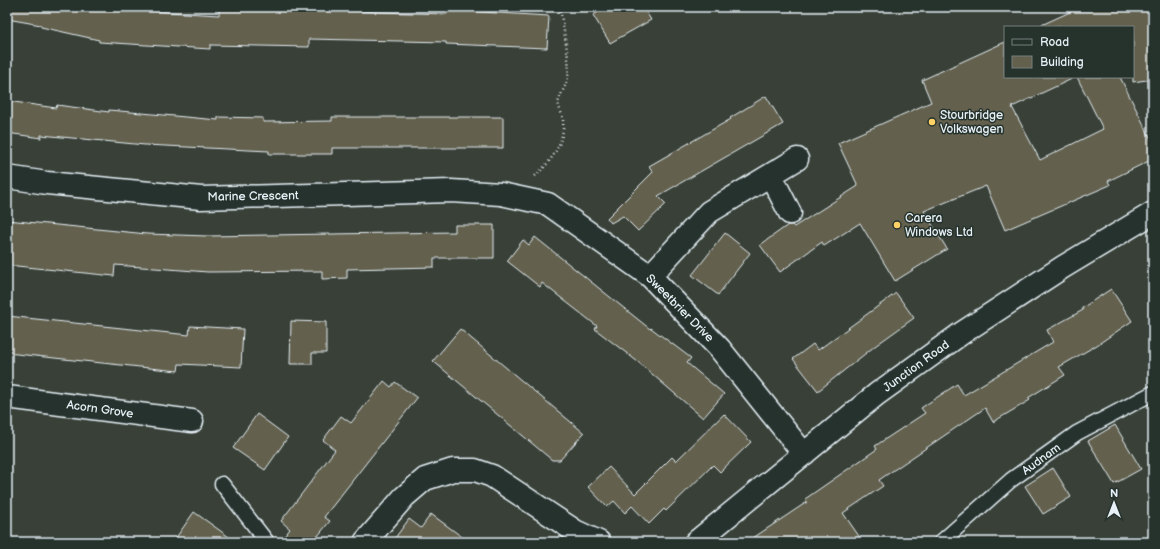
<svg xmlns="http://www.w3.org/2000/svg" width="1160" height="549" font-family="'Balsamiq Sans',sans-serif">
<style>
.building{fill:#63604d;stroke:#e8f1f8}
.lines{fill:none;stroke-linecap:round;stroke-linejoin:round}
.lane-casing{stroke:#e8f1f8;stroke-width:17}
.street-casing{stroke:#e8f1f8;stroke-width:25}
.path{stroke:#e8f1f8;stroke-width:2.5;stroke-dasharray:1 3;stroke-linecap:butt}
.lane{stroke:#26332d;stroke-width:14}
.street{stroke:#26332d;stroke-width:22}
.poi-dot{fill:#ffd166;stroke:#26332d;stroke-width:1.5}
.labels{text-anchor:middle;stroke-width:3;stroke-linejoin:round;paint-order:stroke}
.poi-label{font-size:12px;fill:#e8f1f8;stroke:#26332d;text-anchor:start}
.street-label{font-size:12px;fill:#e8f1f8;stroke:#26332d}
</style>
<rect width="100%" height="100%" fill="#384037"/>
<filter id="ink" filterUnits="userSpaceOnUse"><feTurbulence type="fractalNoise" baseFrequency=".025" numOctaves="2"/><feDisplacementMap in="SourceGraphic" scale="8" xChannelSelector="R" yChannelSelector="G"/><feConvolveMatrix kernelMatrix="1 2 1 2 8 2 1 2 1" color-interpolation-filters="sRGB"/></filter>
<g filter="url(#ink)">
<g class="building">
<polygon points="7,7 132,7 151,8 150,11 219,15 219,9 266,10 266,7 346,8 346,10 377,12 447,14 447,10 549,16 547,48 446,44 446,42 309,39 309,47 210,45 210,49 99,42 99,40 41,27 41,25 7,19"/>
<polygon points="607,7 643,7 651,20 610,43 593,15"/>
<polygon points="1081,7 1153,7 1153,79 1133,82 1133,27 1037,27"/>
<polygon points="1005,42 1005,77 1076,77 1012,107 1040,160 1103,129 1077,77 1120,77 1153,143 1153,159 1108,181 1110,185 1005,230 986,186 924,211 947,249 895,281 860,223 824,246 822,242 780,272 760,245 788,225 792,225 794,227 858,186 838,143 931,102 922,80"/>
<polygon points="766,96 783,124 658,196 666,204 638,231 623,216 611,223 607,218 653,172 649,166 731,119 730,118"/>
<polygon points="7,101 56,108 57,105 109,112 109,110 218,120 218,117 263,118 263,122 332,121 332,117 503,117 503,148 332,148 332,154 269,154 269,151 145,145 41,135 41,138 7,133"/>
<polygon points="7,220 147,234 208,236 455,232 455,225 494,225 494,258 434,258 434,267 347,269 347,278 322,279 322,271 208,272 115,265 114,276 7,265"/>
<polygon points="725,233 750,253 718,295 692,275"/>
<polygon points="535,237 650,329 651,328 691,358 687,363 724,394 703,418 638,362 595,329 597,326 542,283 540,287 507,261 523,240 529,245"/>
<polygon points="1111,289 1132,321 1097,345 1059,367 1065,375 1028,398 1030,400 993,422 985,408 879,480 883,486 843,513 863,542 747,542 807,502 805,499 877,449 875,446 925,413 921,408 957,384 964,395 1053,342 1047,330 1083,310 1082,308"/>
<polygon points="896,293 914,318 875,346 818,391 793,359 813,344 818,350"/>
<polygon points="7,316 189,335 190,326 243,329 241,367 179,364 178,371 7,353"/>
<polygon points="291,321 326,322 326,353 312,353 312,364 290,364"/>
<polygon points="460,329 584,433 560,460 552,460 433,361"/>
<polygon points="384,381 391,387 395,382 417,398 324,517 330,521 313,542 280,542 290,529 281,521 335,450 323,440 341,416 351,423"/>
<polygon points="257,414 288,437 265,470 233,448"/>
<polygon points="724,414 751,442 720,472 713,465 666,511 664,509 649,524 632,506 625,513 614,501 607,507 588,487 609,467 635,494 672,457 676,461"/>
<polygon points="1115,425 1141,469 1114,484 1088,441"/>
<polygon points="1053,468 1071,497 1043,514 1025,486"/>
<polygon points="194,512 236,542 173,542"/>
<polygon points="431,514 469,542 392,542 409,519 421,528"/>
</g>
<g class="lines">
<g class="lane-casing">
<g id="lane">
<polyline points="222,484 267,542"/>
<polyline points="941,542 1011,480 1077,433 1153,393"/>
</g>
</g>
<g class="street-casing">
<g id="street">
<polyline points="771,176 790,213"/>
<polyline points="7,177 47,183 201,198 451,191 501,194 548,204 650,276 720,349 804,454"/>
<polyline points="650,276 709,212 797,159"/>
<polyline points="7,397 192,421"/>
<polyline points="365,542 404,497 425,479 453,470 475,470 492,476 575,531 599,542"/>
<polyline points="696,542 877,394 962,333 1063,267 1153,213"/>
</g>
</g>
<path class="path" d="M 535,176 C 551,162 565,143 563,120 C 563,114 557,107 559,100 C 561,92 567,85 568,77 C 571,62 562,24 560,7"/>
<use href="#lane" class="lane"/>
<use href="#street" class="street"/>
</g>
</g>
<g class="poi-dot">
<circle cx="932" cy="122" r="4"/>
<circle cx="897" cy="225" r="4"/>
</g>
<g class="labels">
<g class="poi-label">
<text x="940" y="119">Stourbridge<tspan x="940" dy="14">Volkswagen</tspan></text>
<text x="905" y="222">Carera<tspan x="905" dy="14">Windows Ltd</tspan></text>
</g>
<g class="street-label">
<text transform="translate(253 196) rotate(-1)" y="4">Marine Crescent</text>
<text transform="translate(680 308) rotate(45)" y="4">Sweetbrier Drive</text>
<text transform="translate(916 366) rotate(-36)" y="4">Junction Road</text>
<text transform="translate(100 409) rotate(8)" y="4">Acorn Grove</text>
<text transform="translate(1041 459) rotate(-36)" y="4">Audnam</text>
</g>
</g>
<rect width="1160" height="549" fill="none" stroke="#26332d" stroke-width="24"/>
<rect x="12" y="12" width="1136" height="525" fill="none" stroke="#e8f1f8" stroke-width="1.5" filter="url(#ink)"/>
<rect x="1004" y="26" width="130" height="52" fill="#26332d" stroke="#747f7e"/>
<rect x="1012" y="39" width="20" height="6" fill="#26332d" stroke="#747f7e"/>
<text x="1040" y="46" font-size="12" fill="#e8f1f8">Road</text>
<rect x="1012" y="56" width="20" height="12" fill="#63604d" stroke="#747f7e"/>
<text x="1040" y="66" font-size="12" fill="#e8f1f8">Building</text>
<g transform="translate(1114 503)" stroke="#26332d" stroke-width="3" paint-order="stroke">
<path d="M0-3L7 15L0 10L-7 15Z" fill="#e8f1f8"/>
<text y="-6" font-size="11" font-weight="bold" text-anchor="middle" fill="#e8f1f8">N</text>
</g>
</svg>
